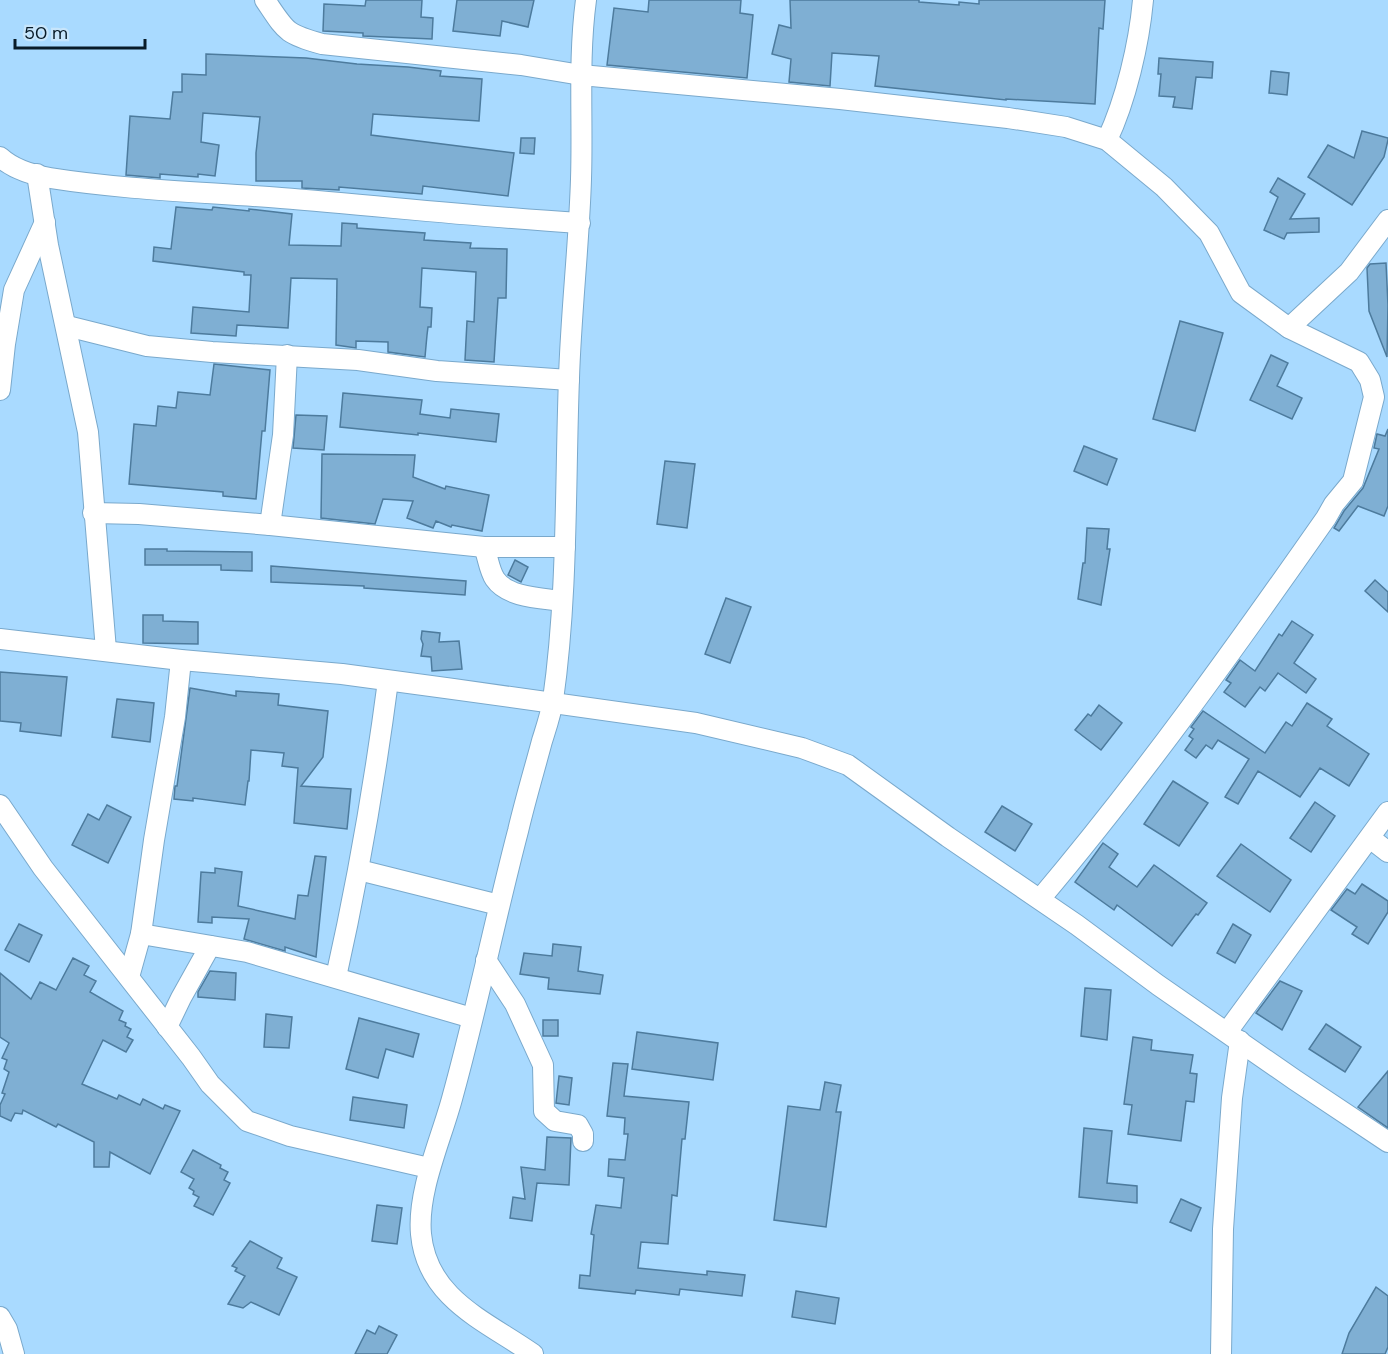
<svg xmlns="http://www.w3.org/2000/svg" width="1388" height="1354" font-family="'DM Sans',sans-serif">
<style>
.building{fill:#7fafd3;stroke:#4d7b9d;stroke-width:1.5}
.lines{fill:none;stroke-linecap:round;stroke-linejoin:round}
.minor-casing{stroke:#7aa9cc;stroke-width:22}
.minor{stroke:#fff;stroke-width:20}
</style>
<rect width="100%" height="100%" fill="#a9daff"/>
<g class="building">
<polygon points="366,0 422,0 421,17 433,18 432,39 363,36 363,33 323,31 324,4 365,6"/>
<polygon points="457,0 534,0 528,27 502,21 500,36 453,31"/>
<polygon points="649,0 741,0 740,13 753,15 747,78 607,65 614,8 648,12"/>
<polygon points="790,0 919,0 919,2 959,5 959,2 979,4 979,0 1105,0 1103,29 1099,28 1095,104 1006,99 1006,100 875,86 879,56 832,53 830,86 789,82 791,59 772,54 779,25 791,28"/>
<polygon points="206,54 306,58 357,64 408,67 441,71 440,76 482,79 479,121 373,114 371,135 514,153 508,196 423,186 422,194 339,187 339,190 302,188 302,181 256,181 256,153 260,117 203,113 201,142 219,145 215,176 198,174 198,177 160,174 160,178 126,175 130,116 170,119 173,92 182,92 182,74 206,75"/>
<polygon points="1159,58 1213,62 1212,78 1196,77 1192,109 1173,107 1175,97 1159,96 1161,74 1158,74"/>
<polygon points="1271,71 1289,73 1287,95 1269,93"/>
<polygon points="1362,131 1388,138 1388,140 1384,157 1352,205 1308,177 1328,145 1354,158"/>
<polygon points="521,138 535,138 534,154 520,153"/>
<polygon points="1278,178 1305,194 1290,219 1319,218 1319,232 1287,233 1284,239 1264,230 1278,197 1270,192"/>
<polygon points="176,207 212,210 213,207 249,211 249,209 292,214 289,245 341,246 342,223 357,224 357,228 425,233 424,240 471,243 470,248 507,249 506,298 498,298 494,362 465,360 467,321 474,322 476,272 422,268 420,307 432,308 431,327 428,327 427,335 425,357 388,352 388,342 356,341 356,348 336,345 337,279 291,278 288,328 237,325 236,336 191,333 193,307 249,312 251,275 244,275 244,272 153,261 154,247 171,249"/>
<polygon points="1386,263 1388,305 1387,357 1369,311 1367,268 1370,264"/>
<polygon points="1180,321 1223,333 1195,431 1153,419"/>
<polygon points="1271,355 1288,363 1277,386 1302,398 1292,419 1250,400"/>
<polygon points="214,364 270,370 265,431 262,431 256,499 223,496 223,492 129,484 134,424 156,426 158,406 176,408 178,392 210,395"/>
<polygon points="343,393 422,400 420,414 450,418 451,409 499,414 496,442 418,433 418,435 340,427"/>
<polygon points="296,415 327,416 324,450 293,448"/>
<polygon points="1388,429 1388,506 1384,516 1358,506 1339,531 1334,528 1344,511 1363,488 1379,449 1374,448 1377,434 1385,436"/>
<polygon points="1084,446 1117,459 1107,485 1074,471"/>
<polygon points="322,454 415,455 413,477 445,489 446,486 489,495 482,531 452,525 451,527 436,521 433,528 407,518 413,501 383,499 375,524 321,518"/>
<polygon points="665,461 695,464 687,528 657,524"/>
<polygon points="1087,528 1109,529 1107,549 1110,549 1101,605 1078,599 1083,563 1085,563"/>
<polygon points="145,549 167,549 167,551 252,552 252,571 221,570 221,565 145,565"/>
<polygon points="515,560 528,567 521,582 508,575"/>
<polygon points="271,566 466,581 465,595 364,588 364,586 271,582"/>
<polygon points="1375,580 1388,592 1388,612 1365,591"/>
<polygon points="726,598 751,607 730,663 705,654"/>
<polygon points="143,615 163,615 163,621 198,622 198,644 143,643"/>
<polygon points="1292,621 1313,635 1294,663 1316,679 1306,693 1278,673 1265,691 1260,687 1245,707 1224,692 1231,683 1226,680 1240,660 1255,671 1279,634 1282,636"/>
<polygon points="422,631 440,633 439,642 459,641 462,669 432,671 431,657 421,656 423,644 421,639"/>
<polygon points="0,672 67,677 61,736 20,731 21,723 0,721"/>
<polygon points="190,688 236,696 236,691 279,694 278,705 328,711 323,757 301,786 351,789 347,829 294,823 298,768 282,766 284,753 251,750 249,781 248,781 245,805 193,798 193,801 174,799 175,786 177,786"/>
<polygon points="117,699 154,703 150,742 112,737"/>
<polygon points="1307,703 1332,719 1327,726 1369,754 1349,786 1320,768 1300,797 1258,771 1238,804 1225,797 1249,759 1218,740 1212,749 1206,745 1196,758 1185,750 1193,739 1189,736 1194,729 1191,727 1203,711 1265,753 1286,722 1292,726"/>
<polygon points="1099,705 1122,723 1101,750 1075,730 1088,714 1091,716"/>
<polygon points="1173,781 1208,803 1179,846 1144,824"/>
<polygon points="1315,802 1335,816 1311,852 1290,838"/>
<polygon points="107,805 131,817 108,863 72,845 88,814 99,820"/>
<polygon points="1002,806 1032,824 1015,851 985,832"/>
<polygon points="1103,843 1118,854 1109,867 1137,887 1154,865 1207,903 1198,915 1196,914 1172,946 1117,905 1114,910 1075,882"/>
<polygon points="1241,844 1291,880 1270,912 1217,876"/>
<polygon points="315,856 326,857 316,957 285,947 285,951 244,939 249,919 212,917 212,923 198,922 201,872 215,873 215,868 242,872 238,906 295,919 298,895 308,896"/>
<polygon points="1362,884 1388,901 1388,912 1368,944 1352,934 1357,927 1331,910 1347,889 1355,894"/>
<polygon points="19,924 42,935 29,962 5,950"/>
<polygon points="1233,924 1251,935 1235,963 1217,953"/>
<polygon points="553,944 581,947 578,971 603,975 600,994 548,989 549,978 520,974 524,953 552,956"/>
<polygon points="73,958 89,966 84,975 96,981 90,992 123,1011 119,1020 126,1023 125,1026 131,1029 127,1037 133,1040 126,1052 103,1040 82,1084 117,1099 119,1095 140,1105 143,1099 163,1109 165,1105 180,1111 150,1174 110,1152 109,1167 94,1167 94,1142 58,1124 56,1127 23,1110 22,1114 15,1113 11,1121 0,1116 0,1105 5,1094 2,1093 9,1072 4,1069 7,1060 2,1058 9,1043 0,1037 0,973 31,999 40,982 56,990"/>
<polygon points="210,971 236,973 235,1000 198,997 198,992"/>
<polygon points="1280,981 1302,991 1282,1030 1256,1013"/>
<polygon points="1085,988 1111,990 1107,1040 1081,1036"/>
<polygon points="266,1014 292,1017 289,1048 264,1047"/>
<polygon points="359,1018 419,1034 413,1057 386,1049 378,1078 346,1069"/>
<rect x="543" y="1020" width="15" height="16"/>
<polygon points="1326,1024 1361,1047 1345,1072 1309,1049"/>
<polygon points="637,1032 718,1043 713,1080 632,1069"/>
<polygon points="1133,1037 1152,1040 1151,1050 1193,1055 1190,1073 1197,1074 1194,1102 1186,1101 1181,1141 1128,1134 1132,1105 1124,1104"/>
<polygon points="613,1063 628,1064 624,1096 689,1102 685,1139 682,1139 677,1196 672,1195 668,1244 641,1242 638,1268 707,1275 707,1271 745,1275 742,1296 680,1289 679,1295 636,1290 635,1294 579,1288 580,1275 590,1276 594,1235 591,1234 596,1205 621,1208 624,1178 608,1176 609,1159 625,1160 628,1134 624,1134 625,1118 607,1116"/>
<polygon points="1388,1071 1388,1128 1358,1107"/>
<polygon points="559,1076 572,1078 569,1105 556,1103"/>
<polygon points="825,1082 841,1085 836,1112 841,1112 826,1227 774,1220 788,1106 820,1110"/>
<polygon points="353,1097 407,1105 404,1128 350,1120"/>
<polygon points="1084,1128 1112,1131 1107,1183 1137,1186 1137,1203 1079,1197"/>
<polygon points="547,1137 571,1138 569,1185 537,1183 532,1221 510,1218 513,1197 525,1199 521,1167 545,1170"/>
<polygon points="193,1150 221,1165 220,1168 228,1172 224,1180 230,1183 213,1215 194,1206 199,1197 193,1194 194,1191 189,1188 194,1179 181,1172"/>
<polygon points="1181,1199 1201,1208 1191,1231 1170,1222"/>
<polygon points="377,1205 402,1208 397,1244 372,1241"/>
<polygon points="250,1241 282,1258 277,1268 297,1277 279,1315 251,1302 243,1308 228,1304 245,1276 235,1271 237,1268 232,1266"/>
<polygon points="1376,1287 1388,1296 1388,1347 1385,1354 1342,1354 1349,1333"/>
<polygon points="796,1291 839,1298 835,1324 792,1317"/>
<polygon points="379,1326 397,1335 387,1354 355,1354 367,1330 375,1334"/>
</g>
<g class="lines">
<g class="minor-casing">
<g id="minor">
<path d="M 265,0 C 286,31 285,34 322,44 L 521,65 L 581,75 L 840,99 L 1008,118 L 1066,127 L 1107,140 L 1164,187 L 1209,233 L 1241,293 L 1289,328 L 1359,362 L 1370,380 L 1374,397 L 1353,481 L 1334,504 L 1326,518 C 1235,648 1143,777 1040,899"/>
<path d="M 1107,140 C 1126,100 1139,44 1143,0"/>
<path d="M 0,157 C 13,169 33,175 50,178 C 126,190 204,192 281,198 C 381,206 480,217 580,223"/>
<polyline points="37,174 48,245 88,432 106,650"/>
<polyline points="67,326 147,346 212,352 358,360 437,371 569,380"/>
<polyline points="1289,328 1349,272 1388,220"/>
<polyline points="0,390 5,344 14,290 45,222"/>
<polyline points="93,513 139,514 270,525 484,547 565,547"/>
<polyline points="270,525 283,435 287,355"/>
<path d="M 484,547 C 488,557 489,570 495,579 C 508,598 542,598 562,601"/>
<polyline points="0,639 181,660 342,674 453,689 696,723 802,748 848,765 948,837 1077,925 1158,985 1295,1080 1388,1142"/>
<polyline points="0,805 43,868 191,1057 210,1084 247,1121 290,1136 429,1168"/>
<polyline points="1370,838 1388,852"/>
<polyline points="359,870 499,905"/>
<polyline points="141,934 247,952 472,1018"/>
<polyline points="486,960 515,1004 543,1065 544,1111 555,1121 578,1125 583,1134 583,1141"/>
<polyline points="129,977 141,934 154,840 175,717 181,660"/>
<path d="M 336,977 C 358,879 375,780 388,681"/>
<polyline points="167,1027 181,998 210,946"/>
<polyline points="1227,1032 1388,812"/>
<polyline points="0,1317 7,1329 14,1354"/>
<path d="M 533,1354 C 486,1321 427,1299 421,1234 C 417,1190 442,1138 453,1095 C 477,1008 495,919 518,831 C 525,801 534,771 542,741 C 546,728 551,714 553,700 C 568,594 565,485 569,378 C 571,312 579,245 581,179 C 583,119 578,59 586,0"/>
<polyline points="1221,1354 1223,1229 1232,1098 1240,1041"/>
</g>
</g>
<use href="#minor" class="minor"/>
</g>
<path d="M15 39v9h130v-9" fill="none" stroke="#081b28" stroke-width="3"/>
<text x="24" y="39" font-size="18" fill="#081b28" stroke="#c7e5fb" stroke-width="4.5" paint-order="stroke">50 m</text>
</svg>
